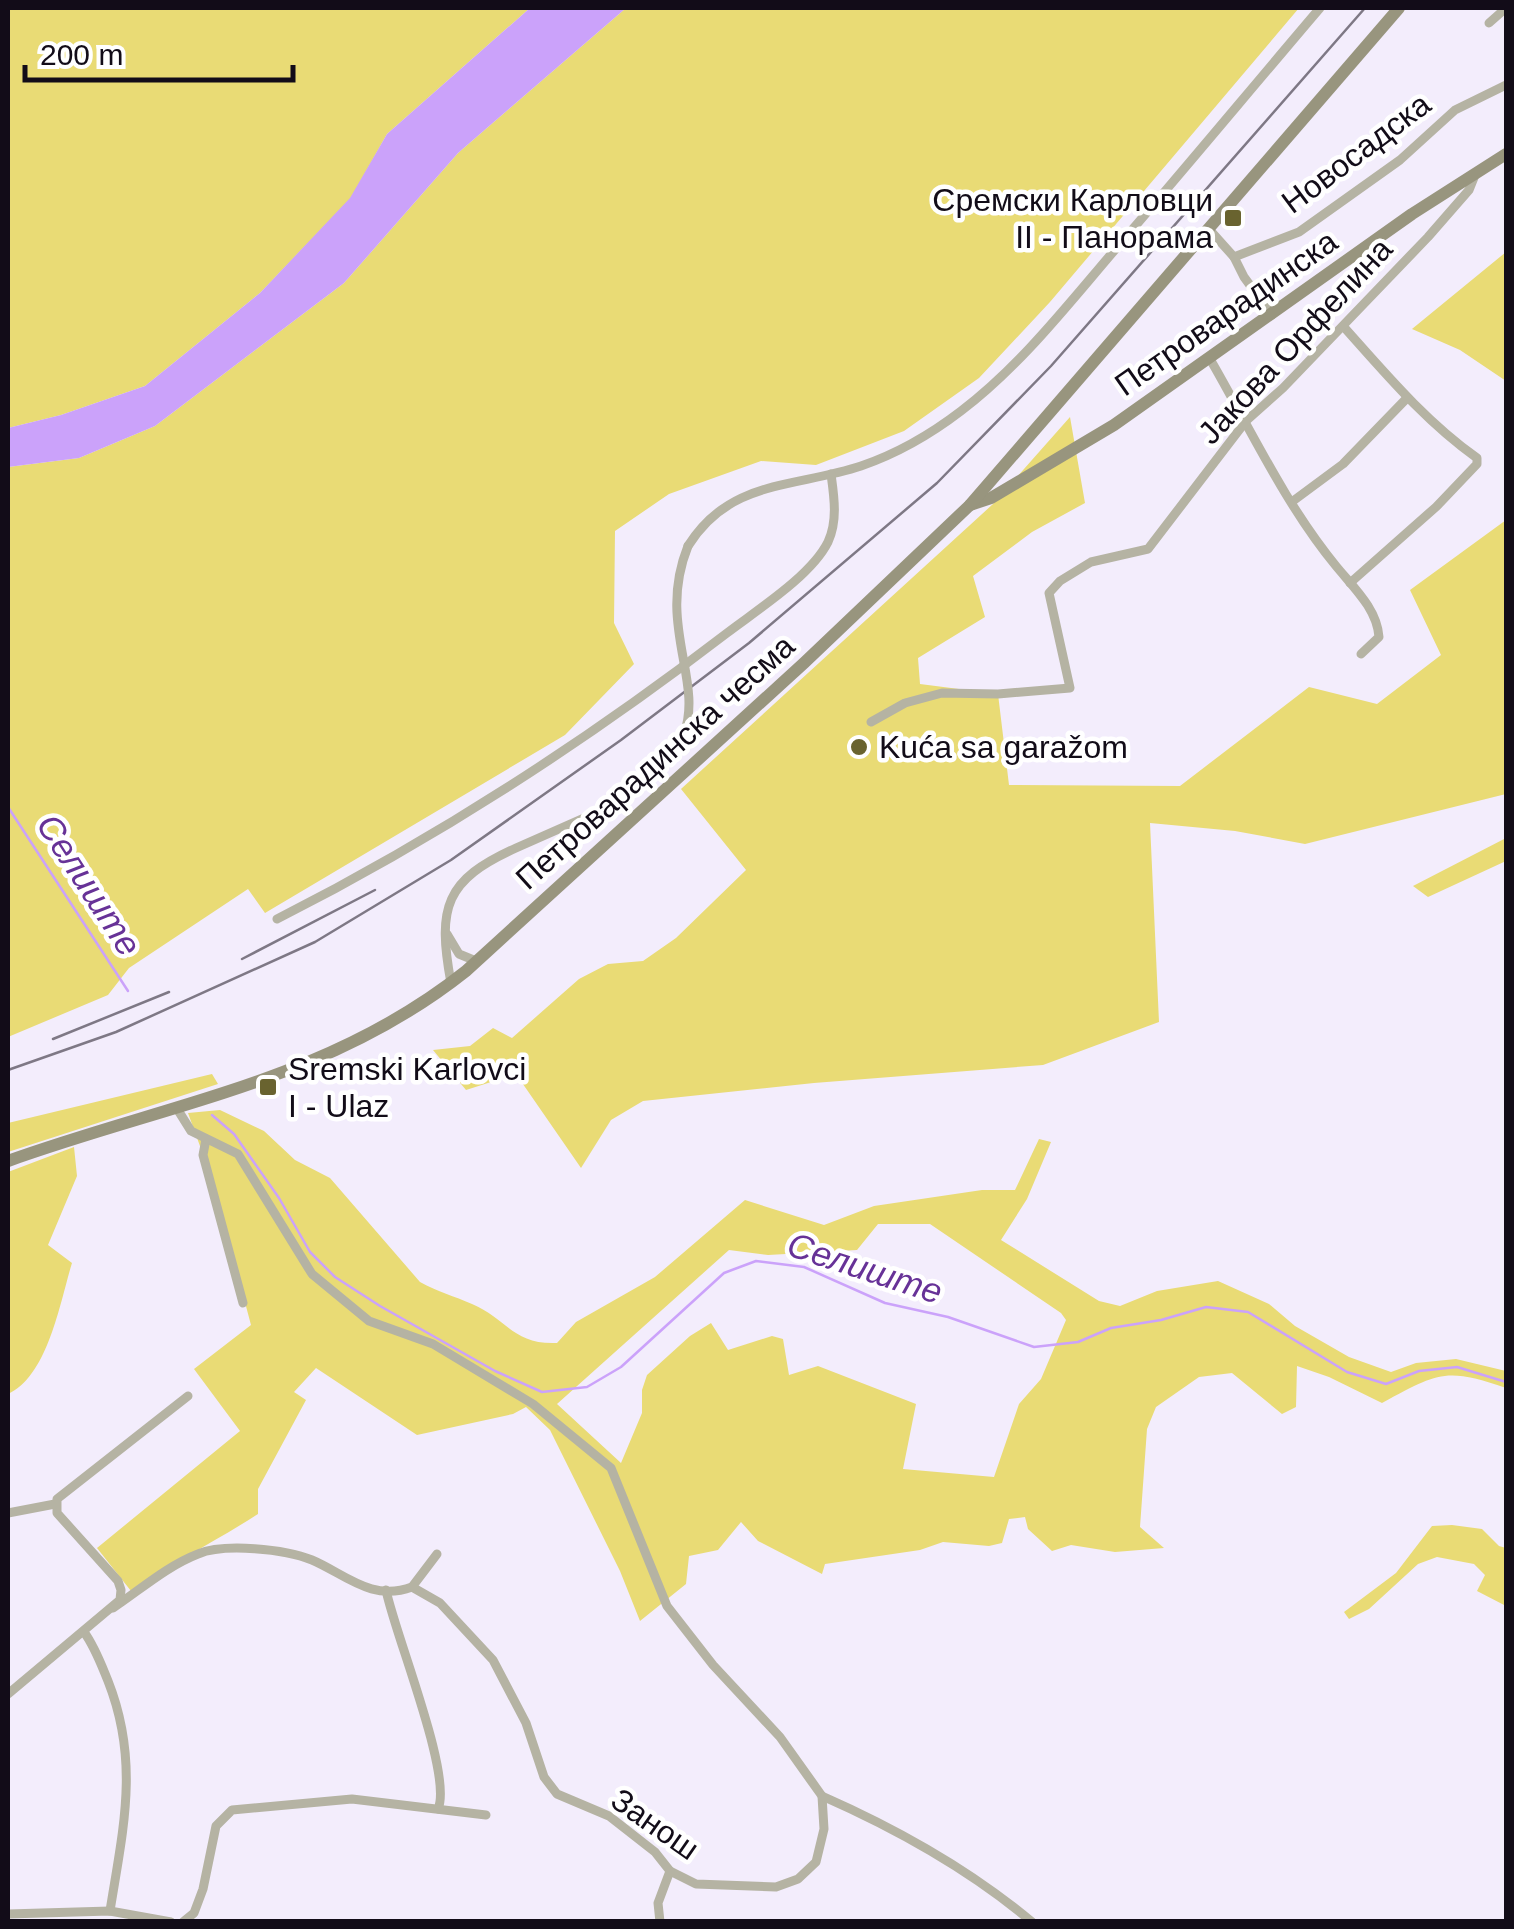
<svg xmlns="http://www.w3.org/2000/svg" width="1514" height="1929" font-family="Arial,sans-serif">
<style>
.green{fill:#e9db75;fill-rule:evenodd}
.water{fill:#cba2fa}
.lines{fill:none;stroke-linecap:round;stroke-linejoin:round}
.stream{stroke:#cba2fa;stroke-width:2.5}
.street{stroke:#b5b3a3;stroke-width:9}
.secondary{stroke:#98957e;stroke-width:12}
.rail{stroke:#7e7885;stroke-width:2.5}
.street-bridge{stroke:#b5b3a3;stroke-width:9}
.poi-dot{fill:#69632f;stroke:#fff;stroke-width:4}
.labels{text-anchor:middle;stroke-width:9;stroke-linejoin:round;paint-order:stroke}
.street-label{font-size:32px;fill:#120c18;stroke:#fff}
.poi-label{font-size:32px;fill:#120c18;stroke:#fff;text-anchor:start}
.water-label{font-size:35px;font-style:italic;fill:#673297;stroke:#fff}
</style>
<rect width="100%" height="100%" fill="#f3edfc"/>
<g class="green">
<polygon points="8,8 530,8 387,134 351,198 260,293 145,386 61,415 8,428"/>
<polygon points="626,8 1299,8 1050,302 979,378 904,431 816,465 761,461 669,494 615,531 614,623 634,664 565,735 265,913 248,889 129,968 108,995 8,1037 8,467 79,458 155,426 344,283 458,153"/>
<polygon points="1506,252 1506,381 1460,350 1412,329"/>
<polygon points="1070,417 1085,503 1032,532 973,576 985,617 918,658 920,684 998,694 1009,785 1180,786 1309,687 1377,704 1441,655 1410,590 1506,520 1506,794 1305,844 1235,831 1150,823 1159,1022 1043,1065 814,1083 643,1101 611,1120 581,1168 516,1074 466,1090 433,1050 470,1046 493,1028 512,1038 579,979 608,964 643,961 676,938 746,870 681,789 993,504"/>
<polygon points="1506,838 1506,861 1428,897 1413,886"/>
<polygon points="212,1074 218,1084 8,1152 8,1123"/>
<path d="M 220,1110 L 264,1131 L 295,1160 L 330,1178 L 420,1282 C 438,1292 454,1296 472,1304 C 506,1318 513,1345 557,1343 L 576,1322 L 655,1277 L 745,1200 L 824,1225 L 874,1206 L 982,1190 L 1015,1190 L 1039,1139 L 1051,1142 L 1027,1199 L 1001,1240 L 1099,1301 L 1120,1306 L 1157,1291 L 1218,1281 L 1269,1304 L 1295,1326 L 1349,1357 L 1391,1372 L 1416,1363 L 1456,1359 L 1506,1371 L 1506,1388 C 1445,1367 1438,1373 1382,1403 L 1329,1377 L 1297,1366 L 1296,1407 L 1282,1414 L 1232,1373 L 1199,1377 L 1156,1407 L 1147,1429 L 1140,1527 L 1164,1548 L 1115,1552 L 1071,1545 L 1052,1551 L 1028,1529 L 1025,1517 L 1009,1519 L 1002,1543 L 989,1546 L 943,1542 L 920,1550 L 825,1564 L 822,1574 L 758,1541 L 741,1522 L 718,1550 L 689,1556 L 686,1584 L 640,1621 L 620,1571 L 550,1430 L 526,1407 L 513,1414 L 417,1435 L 316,1368 L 294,1392 L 306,1400 L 258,1489 L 258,1514 C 216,1541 172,1563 131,1591 L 97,1548 L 240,1431 L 194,1369 L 251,1325 L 213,1182 L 188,1113 ZM 878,1224 L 930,1224 L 1061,1313 L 1066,1320 L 1041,1379 L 1019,1404 L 994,1477 L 903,1469 L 916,1404 L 818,1366 L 789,1375 L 783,1339 L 772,1336 L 728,1350 L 711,1323 L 690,1336 L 647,1375 L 642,1390 L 642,1413 L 621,1463 L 557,1404 L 729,1250 L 768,1255 L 857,1250 Z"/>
<path d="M 74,1147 L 77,1176 L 48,1245 L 72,1263 C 60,1302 48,1376 8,1394 L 8,1172 Z"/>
<polygon points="1452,1525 1482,1529 1499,1546 1506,1548 1506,1606 1477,1591 1485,1575 1474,1564 1437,1557 1418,1564 1369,1609 1349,1619 1344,1612 1396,1573 1432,1526"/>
</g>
<polygon class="water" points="530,8 626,8 458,153 344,283 155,426 79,458 8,467 8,428 61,415 145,386 260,293 350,198 387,134"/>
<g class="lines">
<g class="stream">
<polyline points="8,807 128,991"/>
<polyline points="212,1115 234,1134 279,1198 310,1252 335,1277 380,1306 495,1371 542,1392 587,1387 621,1367 724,1273 756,1261 804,1267 885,1303 948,1317 1034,1347 1078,1342 1111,1328 1161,1320 1206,1307 1248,1312 1347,1372 1386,1384 1419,1371 1457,1367 1506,1382"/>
</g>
<g class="street">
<polyline points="1489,23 1506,8"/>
<polyline points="1208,228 1234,257 1299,232 1400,160 1455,110 1506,85"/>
<polyline points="1234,257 1244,277 1272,315"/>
<path d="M 1343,326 C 1385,373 1425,421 1477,458 L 1477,464 L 1436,507 L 1350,583"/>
<path d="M 1210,359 C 1250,428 1285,504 1336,566 C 1354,588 1377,609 1379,637 L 1361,654"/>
<polyline points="1293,501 1343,464 1407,398"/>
<path d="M 688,546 C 730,479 794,488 861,466 C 896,454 931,434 961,411 C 1019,367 1066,307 1113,252 C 1183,171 1251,89 1320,8"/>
<polyline points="871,722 905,703 942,693 998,694 1070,688 1049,593 1060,581 1091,562 1148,549 1246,421 1283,388 1428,237 1469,190 1475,175"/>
<path d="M 277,919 C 437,838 585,742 727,633 C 757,610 811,576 828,542 C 838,521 834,496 831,474"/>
<polyline points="447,934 459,954 476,961"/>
<path d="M 451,983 C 437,907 445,880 516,848 C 545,835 573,823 602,810"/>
<polyline points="206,1139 203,1155 243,1303"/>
<polyline points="8,1513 55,1504"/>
<polyline points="412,1587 437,1554"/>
<path d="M 386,1590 C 395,1635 453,1775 438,1809"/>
<path d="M 113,1608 C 140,1590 167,1566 198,1554 C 224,1543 285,1549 312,1560 C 345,1574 371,1602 412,1587 L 440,1603 L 493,1660 L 526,1723 L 544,1777 L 557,1794 L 609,1816 L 655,1852 L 670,1871 L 696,1884 L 776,1887 L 798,1879 L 816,1862 L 824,1829 L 822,1796 L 780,1737 L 713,1665 L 667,1606 L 611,1468 L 533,1404 L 433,1344 L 369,1321 L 312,1274 L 238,1154 L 191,1131 L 176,1107"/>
<path d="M 84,1632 C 95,1647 101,1664 108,1681 C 140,1762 123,1829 110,1911"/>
<polyline points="8,1694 120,1600 121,1590 118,1581 57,1513 57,1499 188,1396"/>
<path d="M 822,1796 C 897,1829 969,1869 1032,1922"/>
<polyline points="8,1914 110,1911 171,1922"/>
<polyline points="183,1922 194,1913 203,1889 216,1826 232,1810 352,1799 486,1815"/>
<polyline points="660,1922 658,1903 670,1871"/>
</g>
<g class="secondary">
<polyline points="970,505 991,498 1114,425 1412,214 1506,154"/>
<path d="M 8,1161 C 169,1103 328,1081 466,971 L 804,663 L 970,505 L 1399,8"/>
</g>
<g class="rail">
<polyline points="242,959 375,890"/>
<polyline points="53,1039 169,992"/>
<polyline points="8,1070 116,1032 315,942 451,860 621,740 749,643 937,483 1051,366 1365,8"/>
</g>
<path class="street-bridge" d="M 602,810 C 763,724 642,661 688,546"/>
</g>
<g class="poi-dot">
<rect x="1223" y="208" width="20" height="20" rx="5"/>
<circle cx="859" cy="747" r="10"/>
<rect x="258" y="1077" width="20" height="20" rx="5"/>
</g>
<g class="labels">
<g class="street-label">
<text transform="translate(1356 153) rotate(-37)" y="11">Новосадска</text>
<text transform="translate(1226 313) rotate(-35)" y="11">Петроварадинска</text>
<text transform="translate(1295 341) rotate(-47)" y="11">Јакова Орфелина</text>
<text transform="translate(655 762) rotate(-42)" y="11">Петроварадинска чесма</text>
<text transform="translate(655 1824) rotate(35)" y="11">Занош</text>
</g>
<g class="poi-label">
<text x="1213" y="211" text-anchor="end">Сремски Карловци<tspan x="1213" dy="37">II - Панорама</tspan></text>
<text x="879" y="758">Kuća sa garažom</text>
<text x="288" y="1080">Sremski Karlovci<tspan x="288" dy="37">I - Ulaz</tspan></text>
</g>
<g class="water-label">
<text transform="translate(89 885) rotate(57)" y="12">Селиште</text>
<text transform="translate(865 1268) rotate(18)" y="12">Селиште</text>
</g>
</g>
<rect width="1514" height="1929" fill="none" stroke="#120c18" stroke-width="20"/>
<path d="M25 65v15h268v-15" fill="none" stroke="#120c18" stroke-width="5"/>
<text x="40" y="65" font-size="30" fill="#120c18" stroke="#ffffff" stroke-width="8" paint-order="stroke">200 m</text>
</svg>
